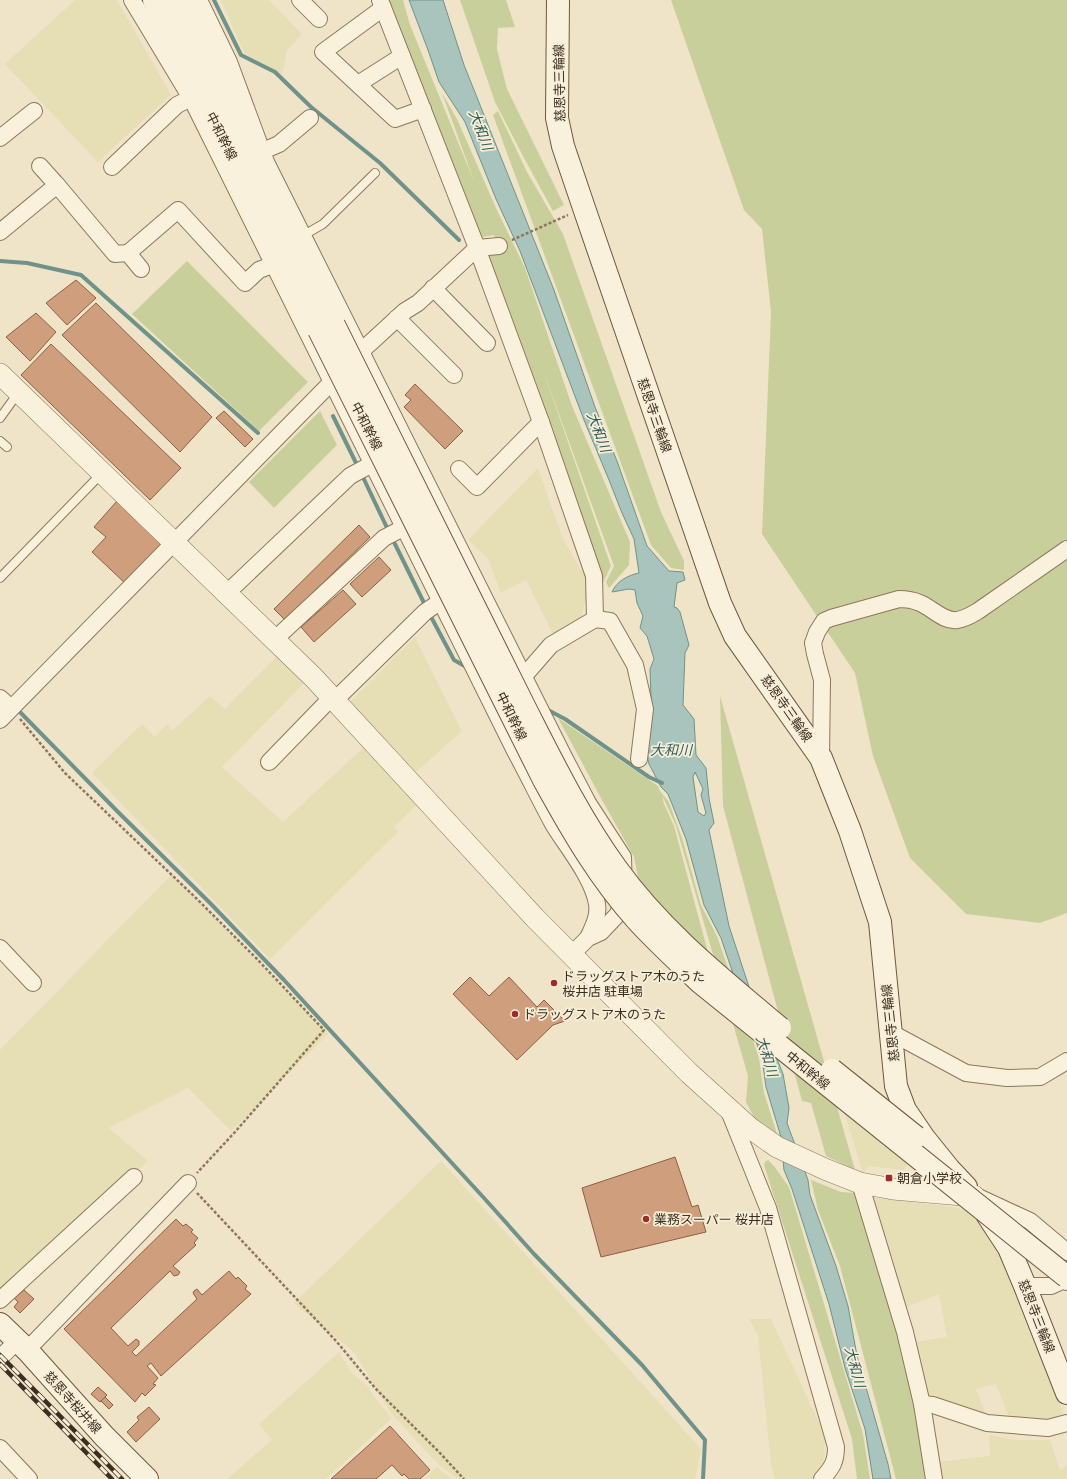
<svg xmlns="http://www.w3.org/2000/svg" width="1067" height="1479" font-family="Georgia,'Noto Sans JP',serif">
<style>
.farmland{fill:#e6deb5}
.green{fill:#c9cf9b}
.water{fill:#a9c4bc;stroke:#6f938a;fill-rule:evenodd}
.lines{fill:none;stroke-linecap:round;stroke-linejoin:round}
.stream{stroke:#6f938a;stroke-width:4}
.building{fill:#cf9f7d;stroke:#8d5f41}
.service-casing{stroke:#8d765c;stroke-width:10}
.minor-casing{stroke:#8d765c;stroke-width:18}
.tertiary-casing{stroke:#8d765c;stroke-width:22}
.secondary-casing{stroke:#6f573f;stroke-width:24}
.path{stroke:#8d765c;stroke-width:2.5;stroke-dasharray:3 2;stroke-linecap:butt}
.service{stroke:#faf1dc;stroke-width:8}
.minor{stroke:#faf1dc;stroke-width:16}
.tertiary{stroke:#faf1dc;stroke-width:21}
.secondary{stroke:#faf1dc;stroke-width:22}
.rail-casing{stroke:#3d2e20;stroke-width:4.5}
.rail{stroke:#f7eed8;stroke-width:3;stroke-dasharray:9;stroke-linecap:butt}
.secondary-bridge-casing{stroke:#6f573f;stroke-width:24;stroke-linecap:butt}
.secondary-bridge{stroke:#faf1dc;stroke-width:22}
.poi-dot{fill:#9e2a2b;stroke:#f7eed8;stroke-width:1.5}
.labels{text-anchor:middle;stroke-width:3.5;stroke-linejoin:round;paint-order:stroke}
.street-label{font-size:13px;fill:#3d2e20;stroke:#f7eed8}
.poi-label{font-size:13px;fill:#3d2e20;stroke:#f7eed8;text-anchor:start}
.water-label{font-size:14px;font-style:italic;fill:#2f5d5a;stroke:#f7eed8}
</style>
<rect width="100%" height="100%" fill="#f0e4c8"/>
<g class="farmland">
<polygon points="75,0 117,0 171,95 98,162 5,64"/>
<polygon points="221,0 269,0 302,34 287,50 282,74 244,53"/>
<polygon points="538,468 563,539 589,583 582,616 555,638 526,580 501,593 488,559 468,540"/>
<polygon points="415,637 462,731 416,772 350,702"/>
<polygon points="279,654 306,681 222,767 283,822 365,746 419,803 394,827 398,832 270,959 92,773 142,724 155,737 167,724 172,731 210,696 225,709"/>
<polygon points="172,874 328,1034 231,1131 188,1088 109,1128 148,1161 0,1295 0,1050"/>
<polygon points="843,1108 909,1161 904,1170 868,1166 863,1173"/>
<polygon points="441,1161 701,1449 695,1479 458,1479 439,1465 391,1413 354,1352 294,1303"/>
<polygon points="869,1197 954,1207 970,1212 982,1223 1013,1269 1065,1418 1010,1420 996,1384 976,1389 988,1420 925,1398 916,1342 947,1337 939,1294 904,1308"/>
<polygon points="749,1319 771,1319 825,1436 824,1470 815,1479 775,1479 771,1465 758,1335"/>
<polygon points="339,1352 352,1373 368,1386 374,1397 392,1418 326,1479 227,1479 272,1440 259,1424"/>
<polygon points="989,1435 1017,1440 1050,1440 1060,1470 1067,1466 1067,1479 938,1479 936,1462 990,1456"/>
<polygon points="437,1467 452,1479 424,1479"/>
</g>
<g class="green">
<polygon points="389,0 403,0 410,25 474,181 442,93 457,119 496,208 525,268 572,406 630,542 629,565 609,588 606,582 614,566 543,370 611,566 598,593 480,247 498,247 494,235 477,238"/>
<polygon points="460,0 506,0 515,27 498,28 497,49 507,89 564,205 553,211 524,158 495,102"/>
<polygon points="671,0 1067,0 1067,913 1040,923 966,914 910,858 873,756 855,673 762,534 771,312 762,229 744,210"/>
<polygon points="498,111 527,172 563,234 661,512 684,561 684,570 671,568 651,545 493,115"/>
<polygon points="187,261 308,382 259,431 132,314"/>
<polygon points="320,411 337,445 274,508 249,482"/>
<polygon points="720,696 855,1170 826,1156 811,1103 802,1101 723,806"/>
<polygon points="558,718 658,786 660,791 669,802 683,841 701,905 717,936 759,1058 764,1093 778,1137 755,1119 746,1102 748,1076 676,826 662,795 664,804 674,826 709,956 639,882 634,857 602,800"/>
<polygon points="768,1160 774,1166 789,1187 863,1434 870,1479 857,1479 852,1439 764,1165 765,1162"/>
<polygon points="811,1180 841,1192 856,1193 896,1326 921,1439 926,1479 896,1479 840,1266 818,1210"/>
</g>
<path class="water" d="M 409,0 L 443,0 L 464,65 L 554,290 L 595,407 L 617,461 L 647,546 L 669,571 L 683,572 L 685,580 L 677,583 L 674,607 L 677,608 L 680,612 L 689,645 L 685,653 L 683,705 L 694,719 L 696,755 L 706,768 L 709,798 L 714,823 L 709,830 L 729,926 L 752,996 L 783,1074 L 789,1108 L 787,1123 L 808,1180 L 810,1195 L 836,1266 L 848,1306 L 857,1356 L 888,1464 L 891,1479 L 873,1479 L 865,1429 L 845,1368 L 829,1304 L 792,1189 L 784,1170 L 781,1137 L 766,1087 L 762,1059 L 721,938 L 704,905 L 686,839 L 668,794 L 661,787 L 649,764 L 646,752 L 651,699 L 650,669 L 654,659 L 647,636 L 640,628 L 643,616 L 637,603 L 635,590 L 629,589 L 612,592 C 616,582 628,575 639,573 L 634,539 L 622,513 L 609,480 L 584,420 L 520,251 L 496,199 L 465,122 L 439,82 L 428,50 ZM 695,772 L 703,789 L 701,795 L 706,813 L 704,816 L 698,812 L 693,777 Z"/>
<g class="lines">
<g class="stream">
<polyline points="214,0 241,55 275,72 311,107 380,163 459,240"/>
<polyline points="0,261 27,263 81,275 258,433"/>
<polyline points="333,416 358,467"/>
<polyline points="361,473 389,532"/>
<polyline points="392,538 426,607"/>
<polyline points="429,613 454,660 468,668"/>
<polyline points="16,708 118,812 211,904 284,980 484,1198 534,1254 642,1365 705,1440 703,1479"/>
<polyline points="546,709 565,719 649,777 662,783"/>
</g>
</g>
<g class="building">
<polygon points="76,280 96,298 67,325 46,303"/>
<polygon points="96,303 212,417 180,452 62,335"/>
<polygon points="36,313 56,332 30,361 6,337"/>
<polygon points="51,344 181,468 150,500 21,375"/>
<polygon points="415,384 463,431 445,449 404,407 411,400 405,395"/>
<polygon points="224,411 253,439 245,447 216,418"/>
<polygon points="117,501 165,545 128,586 92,552 106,537 94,527"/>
<polygon points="359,525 370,537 285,620 274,609"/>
<polygon points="379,557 391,570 362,597 350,584"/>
<polygon points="343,590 356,604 314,642 301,627"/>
<polygon points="470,977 489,996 509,977 537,1007 544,1000 565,1021 553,1025 517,1060 453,994"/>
<polygon points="675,1157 692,1207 698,1205 706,1232 601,1257 582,1188"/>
<polygon points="176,1219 183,1226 186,1224 193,1230 191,1232 198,1238 194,1243 196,1245 173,1266 180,1272 178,1275 174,1276 170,1271 111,1328 128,1346 136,1339 139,1341 139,1345 132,1352 136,1356 197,1299 193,1293 194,1291 197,1289 202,1295 229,1271 236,1279 238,1277 247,1286 245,1289 251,1294 161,1376 151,1363 147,1366 158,1378 153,1384 156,1385 145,1396 142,1393 135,1402 64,1329"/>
<polygon points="24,1290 34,1299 20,1313 14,1307 18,1302 14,1298"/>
<polygon points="98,1387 107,1395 100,1402 91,1394"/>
<polygon points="105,1397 113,1405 109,1409 101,1401"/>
<polygon points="149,1407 160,1419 136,1442 127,1432 139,1420 137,1417"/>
<polygon points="390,1426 430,1470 420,1479 409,1479 404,1474 402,1476 392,1465 376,1479 331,1479"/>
</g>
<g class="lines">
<g class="service-casing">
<g id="service">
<polyline points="304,235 323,224 375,173"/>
<polyline points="0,418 18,393"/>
<polyline points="0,441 7,447"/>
<polyline points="0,578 102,473"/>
</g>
</g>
<g class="minor-casing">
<g id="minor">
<path d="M 132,0 L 191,98 L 515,751 C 528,775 540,800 553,824 C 567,847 593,878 597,904 C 599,916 593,927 588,938"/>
<polyline points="187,0 211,49 232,99"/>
<polyline points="199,0 229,62 266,162 564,757 588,803 623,857 624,894 618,914 601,932 588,938 572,954"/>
<polyline points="300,0 319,19"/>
<polyline points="380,0 477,248 541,422 594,576 595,619 551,645 524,676"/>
<polyline points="383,8 323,52 395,119 423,109"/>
<polyline points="358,84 402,56"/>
<polyline points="0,138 34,111"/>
<polyline points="263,151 279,144 310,118"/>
<polyline points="40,166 57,185"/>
<polyline points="112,167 177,105 191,98"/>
<polyline points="0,232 57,185 115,254 128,253 178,210 245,283 259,270 272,265"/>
<polyline points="128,253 141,269"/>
<polyline points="433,288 487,343"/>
<polyline points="397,318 454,375"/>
<polyline points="459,469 477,487 541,422"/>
<polyline points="227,593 350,476 372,464"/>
<polyline points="595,619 610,621 635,665 645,709 639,759"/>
<polyline points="274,640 384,538 405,527"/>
<polyline points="0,698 11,708"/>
<polyline points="335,700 425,612 441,601"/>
<polyline points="0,720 368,345 405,311 418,303 477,248 499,246"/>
<path d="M 821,758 L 822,680 L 815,654 L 813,643 L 817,632 L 824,621 L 831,618 L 899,599 C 906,599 913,600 920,603 C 932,608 944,622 957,620 C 965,619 971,615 978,611 L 1067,549"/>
<polyline points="269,762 332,697"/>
<polyline points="0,948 33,983"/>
<polyline points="890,1032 966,1073 1007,1078 1040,1077 1067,1061"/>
<path d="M 729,1111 L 768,1208 L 836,1447 C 836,1462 832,1468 822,1479"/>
<polyline points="860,1183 905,1332 922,1404 934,1479"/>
<polyline points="976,1196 1030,1221 1067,1252"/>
<polyline points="1025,1286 1051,1286 1064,1280 1067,1282"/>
<polyline points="0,1300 134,1177"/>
<polyline points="27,1350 188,1183"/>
<polyline points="0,1358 17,1341"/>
<polyline points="922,1404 933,1405 987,1423 1048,1428 1067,1423"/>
<polyline points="0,1448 29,1479"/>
</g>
</g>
<g class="tertiary-casing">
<polyline id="tertiary" points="0,374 314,678 535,918 689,1073 750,1128 777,1147 827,1170 860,1183 893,1189 974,1196"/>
</g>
<g class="secondary-casing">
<g id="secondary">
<polyline points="154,0 319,330"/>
<polyline points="172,0 334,325"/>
<polyline points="558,0 557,118 563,146 584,208 720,603 735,636 821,758 850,831 880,922 896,1086 905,1110 924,1138 949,1169 966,1187"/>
<polyline points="988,1216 1009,1248 1025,1286 1067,1393"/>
<polyline points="0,1324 27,1350 104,1436 147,1479"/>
</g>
</g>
<g class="path">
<polyline points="512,240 568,215"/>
<polyline points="20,719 65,773 197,899 257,959 324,1030 235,1132 197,1173"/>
<polyline points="197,1193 337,1342 375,1388 439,1452 464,1479"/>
</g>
<use href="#service" class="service"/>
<use href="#minor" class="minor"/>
<use href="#tertiary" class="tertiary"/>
<use href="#secondary" class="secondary"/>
<g class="rail-casing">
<g id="rail">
<polyline points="0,1355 122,1479"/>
<polyline points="0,1364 112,1479"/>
</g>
</g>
<use href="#rail" class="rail"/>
<g class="secondary-bridge-casing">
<g id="secondary-bridge">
<path d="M 334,325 L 525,708 C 553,763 580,818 616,868 C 661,931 722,979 780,1028"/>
<path d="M 319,330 L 544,780 C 571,829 599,878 637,920 C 657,942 679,962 701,983 L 1067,1277"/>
<polyline points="832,1070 916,1137"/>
</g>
</g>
<use href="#secondary-bridge" class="secondary-bridge"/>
</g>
<g class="poi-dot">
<circle cx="554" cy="983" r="4"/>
<circle cx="515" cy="1014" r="4"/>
<rect x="885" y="1174" width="8" height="8" rx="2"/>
<circle cx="646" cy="1219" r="4"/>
</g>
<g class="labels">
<g class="street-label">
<text transform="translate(559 83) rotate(-91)" y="5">慈恩寺三輪線</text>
<text transform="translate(222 136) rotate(63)" y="5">中和幹線</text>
<text transform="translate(655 415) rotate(71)" y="5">慈恩寺三輪線</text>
<text transform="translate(367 426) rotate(63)" y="5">中和幹線</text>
<text transform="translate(787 708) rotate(55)" y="5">慈恩寺三輪線</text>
<text transform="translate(512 716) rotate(64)" y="5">中和幹線</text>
<text transform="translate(890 1023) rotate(-96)" y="5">慈恩寺三輪線</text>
<text transform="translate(808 1070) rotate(39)" y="5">中和幹線</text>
<text transform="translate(1037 1316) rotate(69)" y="5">慈恩寺三輪線</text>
<text transform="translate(73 1402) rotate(48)" y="5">慈恩寺桜井線</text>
</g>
<g class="poi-label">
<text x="562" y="981">ドラッグストア木のうた<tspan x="562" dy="15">桜井店 駐車場</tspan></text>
<text x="523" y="1019">ドラッグストア木のうた</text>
<text x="897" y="1183">朝倉小学校</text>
<text x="654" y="1224">業務スーパー 桜井店</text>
</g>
<g class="water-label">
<text transform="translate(481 130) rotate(69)" y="5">大和川</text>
<text transform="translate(599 432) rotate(69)" y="5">大和川</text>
<text x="671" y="755">大和川</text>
<text transform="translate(767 1056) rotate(73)" y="5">大和川</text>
<text transform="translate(855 1367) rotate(75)" y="5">大和川</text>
</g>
</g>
</svg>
